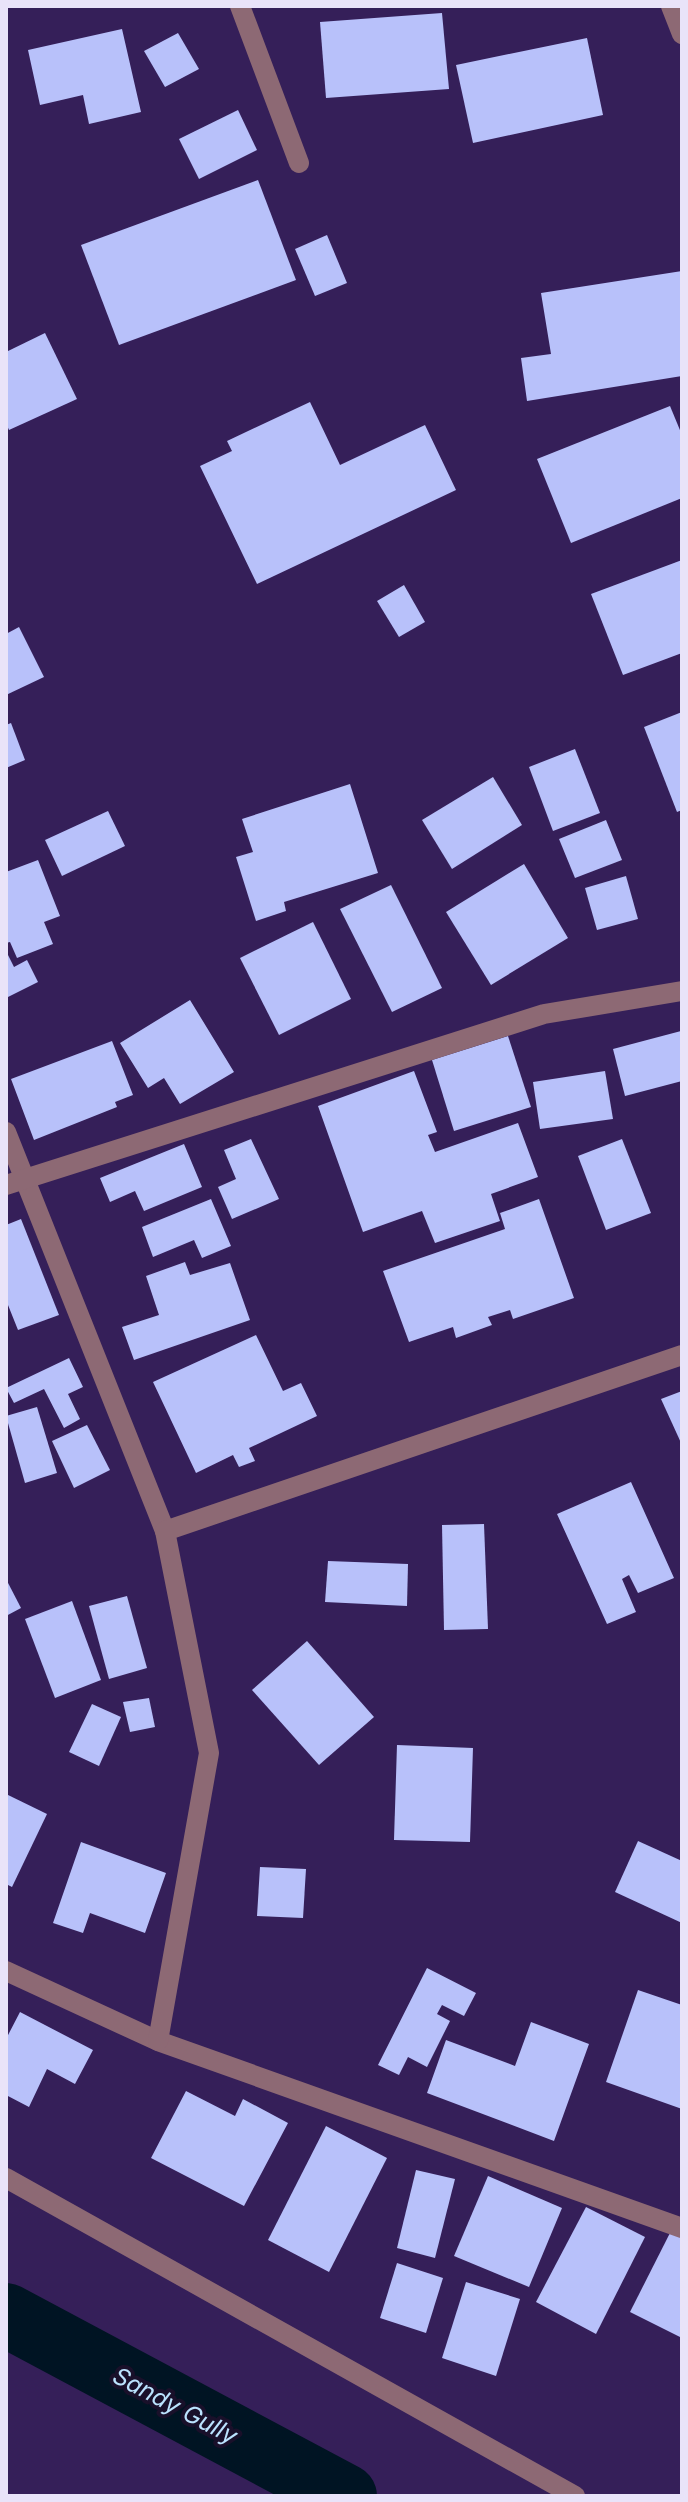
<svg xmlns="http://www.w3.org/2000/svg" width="688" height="2502" font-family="Inter,sans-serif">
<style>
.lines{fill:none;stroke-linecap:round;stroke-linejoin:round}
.canal{stroke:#001423;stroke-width:64}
.building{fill:#b8c1fa}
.minor{stroke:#8d6974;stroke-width:20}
.labels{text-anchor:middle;stroke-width:8;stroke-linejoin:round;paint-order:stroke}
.water-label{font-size:24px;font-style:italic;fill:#bbe3fe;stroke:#19102a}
</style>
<rect width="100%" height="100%" fill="#351f59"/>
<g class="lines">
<polyline class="canal" points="6,2315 345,2496"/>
</g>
<g class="building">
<polygon points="442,13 449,89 326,98 320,22"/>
<polygon points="122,29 141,112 89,124 83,95 40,105 28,50"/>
<polygon points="178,33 199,69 165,87 144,51"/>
<polygon points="587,38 603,115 473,143 456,65"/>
<polygon points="238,110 257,150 199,179 179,139"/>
<polygon points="258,180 296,280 119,345 81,245"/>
<polygon points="327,235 347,283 315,296 295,249"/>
<polygon points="682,271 682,376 527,401 521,358 551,354 541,293"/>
<polygon points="45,333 77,399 9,430 6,423 6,352"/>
<polygon points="310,402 340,465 425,425 456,490 257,584 200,466 232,451 227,441"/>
<polygon points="670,406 682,435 682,498 571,543 537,459"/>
<polygon points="682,560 682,653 623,675 591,594"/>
<polygon points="404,585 425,622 399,637 377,601"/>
<polygon points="19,627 44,677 6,695 6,634"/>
<polygon points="682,712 682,810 677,812 644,727"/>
<polygon points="11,723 25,760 6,768 6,725"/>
<polygon points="575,749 600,813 553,831 529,767"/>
<polygon points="493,777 522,825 452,869 422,820"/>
<polygon points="350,784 378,873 284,902 286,911 256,921 236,857 253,852 242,819"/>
<polygon points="108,811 125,846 62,876 45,840"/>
<polygon points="606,820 622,860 575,878 559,839"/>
<polygon points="38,860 60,916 44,922 53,944 17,958 10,942 6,943 6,872"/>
<polygon points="524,864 568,938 491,985 446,912"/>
<polygon points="626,876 638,919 597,930 585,888"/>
<polygon points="391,885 442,988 392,1012 340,909"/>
<polygon points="313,922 351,999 279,1035 240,958"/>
<polygon points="6,951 14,967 27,960 38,982 6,998"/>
<polygon points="190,1000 234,1072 180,1104 164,1078 148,1088 120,1043"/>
<polygon points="681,1031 682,1081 625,1096 613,1049"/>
<polygon points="508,1036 531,1107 454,1131 432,1060"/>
<polygon points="112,1041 133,1095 115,1102 117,1107 34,1140 11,1079"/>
<polygon points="414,1071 437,1132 428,1135 435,1152 518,1123 538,1177 491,1194 500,1221 435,1243 422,1211 363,1232 318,1106"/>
<polygon points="605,1071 613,1119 540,1129 533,1082"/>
<polygon points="251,1139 279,1199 232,1219 218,1187 236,1179 224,1150"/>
<polygon points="622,1139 651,1213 606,1230 578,1156"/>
<polygon points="184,1144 202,1187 144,1211 135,1191 110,1202 100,1178"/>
<polygon points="211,1199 231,1246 202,1258 194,1240 153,1257 142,1227"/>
<polygon points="539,1199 574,1298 513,1319 510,1310 488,1317 492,1325 456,1338 453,1327 409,1342 383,1271 505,1229 500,1213"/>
<polygon points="21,1219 59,1315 18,1330 6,1300 6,1225"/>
<polygon points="185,1262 190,1275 230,1263 250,1320 134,1360 122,1327 159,1315 146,1276"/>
<polygon points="256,1335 283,1391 301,1383 317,1416 249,1448 255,1461 239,1467 233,1455 196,1473 153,1382"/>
<polygon points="69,1358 83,1387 68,1394 80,1419 64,1428 44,1389 14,1403 6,1388"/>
<polygon points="682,1391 682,1445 661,1399"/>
<polygon points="37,1407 57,1473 25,1483 6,1416"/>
<polygon points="87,1425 110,1470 74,1488 52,1441"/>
<polygon points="631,1482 674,1578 638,1593 629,1575 622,1579 636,1612 607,1624 557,1514"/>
<polygon points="484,1524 488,1629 444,1630 442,1525"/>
<polygon points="328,1561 408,1564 407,1606 325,1602"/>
<polygon points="6,1579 21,1608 6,1616"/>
<polygon points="127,1596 147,1668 109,1679 89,1606"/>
<polygon points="72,1601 101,1680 55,1698 25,1619"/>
<polygon points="307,1641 374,1717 319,1765 252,1690"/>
<polygon points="149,1698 155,1727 130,1732 123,1702"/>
<polygon points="92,1704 121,1717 99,1766 69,1752"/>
<polygon points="397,1745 473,1748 470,1842 394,1840"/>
<polygon points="6,1794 47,1814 12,1887 6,1884"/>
<polygon points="638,1841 682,1861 682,1923 615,1892"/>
<polygon points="81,1842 166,1873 145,1933 90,1913 83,1933 53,1923"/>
<polygon points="260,1867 306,1869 303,1918 257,1916"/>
<polygon points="427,1968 476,1993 464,2016 442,2005 437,2014 450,2021 427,2067 408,2057 399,2075 378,2065"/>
<polygon points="638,1990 682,2005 682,2109 606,2082"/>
<polygon points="20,2012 93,2050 75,2084 47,2069 29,2107 6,2095 6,2039"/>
<polygon points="531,2022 589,2044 554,2141 427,2093 446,2040 515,2066"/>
<polygon points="186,2091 235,2116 243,2099 288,2123 244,2206 151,2158"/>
<polygon points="326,2126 387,2158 329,2272 268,2240"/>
<polygon points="416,2170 455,2179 435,2258 397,2248"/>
<polygon points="488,2176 562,2208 529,2287 454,2256"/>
<polygon points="586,2207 645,2237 596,2334 536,2302"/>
<polygon points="671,2231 682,2237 682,2338 630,2312"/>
<polygon points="397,2263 443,2278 426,2333 380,2318"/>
<polygon points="466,2282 520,2299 496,2376 442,2358"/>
</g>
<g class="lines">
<g class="minor">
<polyline points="240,6 299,163"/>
<polyline points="671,6 682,34"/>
<polyline points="6,1132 165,1531"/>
<polyline points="6,1185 544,1014 682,991"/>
<polyline points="6,1971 158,2041 682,2228"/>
<polyline points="158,2041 209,1753 165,1531 682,1355"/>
<polyline points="6,2178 575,2496"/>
</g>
</g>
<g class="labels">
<g class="water-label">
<text transform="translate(175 2406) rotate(28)" y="8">Sandy Gully</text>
</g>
</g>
<rect width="688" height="2502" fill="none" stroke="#e9e3f9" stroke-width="16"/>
</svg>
